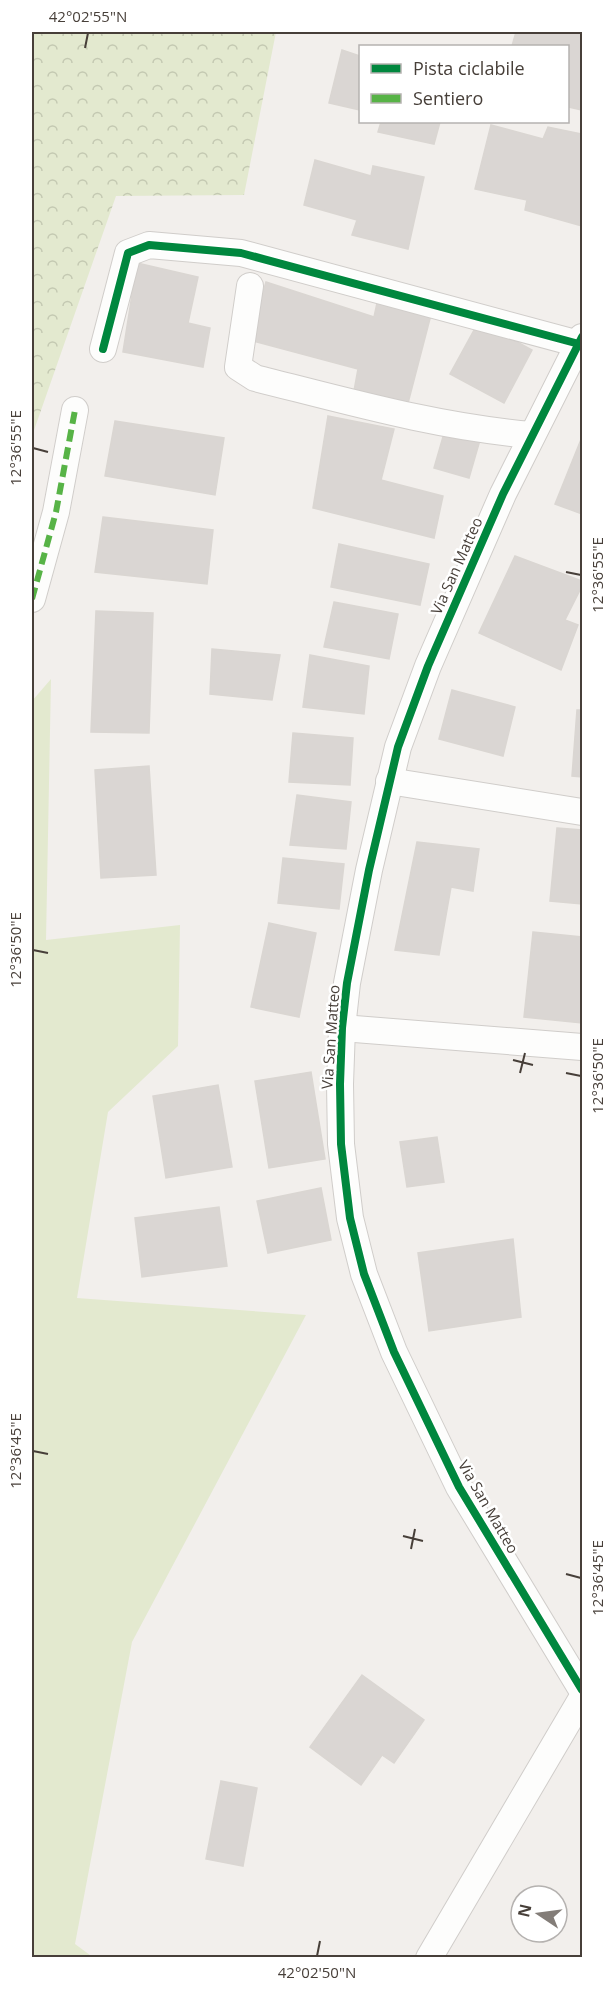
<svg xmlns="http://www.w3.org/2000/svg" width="614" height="1989" font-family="'Open Sans',sans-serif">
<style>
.grass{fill:#e3e9cf}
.park{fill:url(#park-crowns)}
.building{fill:#dad6d3;stroke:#dad6d2;stroke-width:1.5}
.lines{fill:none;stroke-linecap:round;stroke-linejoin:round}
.street-casing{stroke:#d0cdca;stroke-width:28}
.street{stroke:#fdfdfc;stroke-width:26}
.quiet{stroke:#57b346;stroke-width:6;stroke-dasharray:12 6;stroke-linecap:butt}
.cycleway-casing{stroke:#fff;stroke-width:11}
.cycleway{stroke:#00873e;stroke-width:8}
.ticks{fill:none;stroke:#473f39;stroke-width:2}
.labels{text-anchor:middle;stroke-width:5;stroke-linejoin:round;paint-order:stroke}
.street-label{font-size:15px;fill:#473f39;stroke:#fff}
.neatline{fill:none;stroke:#473f39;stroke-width:2}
.ticks-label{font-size:15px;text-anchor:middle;fill:#473f39}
</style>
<defs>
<pattern id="park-crowns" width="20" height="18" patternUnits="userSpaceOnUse" patternTransform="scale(1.5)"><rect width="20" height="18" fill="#e3e9cf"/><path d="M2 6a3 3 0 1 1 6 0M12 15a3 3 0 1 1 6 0" fill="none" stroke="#c4c9b2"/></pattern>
</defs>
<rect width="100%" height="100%" fill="#f2efec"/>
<polygon class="grass" points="51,679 46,940 180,925 178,1046 108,1112 77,1298 306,1315 132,1642 75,1944 94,1958 32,1957 32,701"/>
<polygon class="park" points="32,32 276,32 244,195 116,196 32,436"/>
<g class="building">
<polygon points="516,32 582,32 582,110 568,107 568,46 512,46"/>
<polygon points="342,50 360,56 360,110 329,103"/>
<polygon points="381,122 440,122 434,144 378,132"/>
<polygon points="491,125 543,139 548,127 582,134 582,226 525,210 527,200 475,189"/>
<polygon points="315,160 371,176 373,166 424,177 408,249 352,235 357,220 304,205"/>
<polygon points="137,263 198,277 188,323 210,328 203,367 123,352"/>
<polygon points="266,282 374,317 379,294 432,311 408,403 354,391 358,369 249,340"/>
<polygon points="479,321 532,350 504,403 450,374"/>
<polygon points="328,416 394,429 381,480 443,496 434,538 313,508"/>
<polygon points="115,421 224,438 215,495 105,476"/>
<polygon points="445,430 480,440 469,478 434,468"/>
<polygon points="582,437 582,514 555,504"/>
<polygon points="103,517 213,530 207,584 95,572"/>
<polygon points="339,544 429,564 420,605 331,587"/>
<polygon points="515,556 582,581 582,586 565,620 578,625 561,670 479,633"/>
<polygon points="334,602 398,614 389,659 324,647"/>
<polygon points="96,611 153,613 149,733 91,732"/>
<polygon points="212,649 280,655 272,700 210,694"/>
<polygon points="310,655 369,666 364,714 303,707"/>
<polygon points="452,690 515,707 503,756 439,739"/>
<polygon points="577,710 582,710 582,777 572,776"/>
<polygon points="293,733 353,738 350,785 289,782"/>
<polygon points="149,766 156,875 101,878 95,770"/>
<polygon points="297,795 351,802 346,849 290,845"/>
<polygon points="557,828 582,830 582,904 550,901"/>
<polygon points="417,842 479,849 473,891 451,887 439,955 395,950"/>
<polygon points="283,858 344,864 339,909 278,903"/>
<polygon points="269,923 316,933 299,1017 251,1007"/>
<polygon points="533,932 582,937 582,1023 524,1017"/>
<polygon points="311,1072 325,1159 269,1168 255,1081"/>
<polygon points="218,1085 232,1167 166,1178 153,1096"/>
<polygon points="437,1137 444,1182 407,1187 400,1142"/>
<polygon points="321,1188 331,1240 268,1253 257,1201"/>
<polygon points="219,1207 227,1266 142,1277 135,1218"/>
<polygon points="513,1239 521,1317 429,1331 418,1253"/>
<polygon points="362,1675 424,1720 394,1763 382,1755 361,1785 310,1747"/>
<polygon points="221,1781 257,1788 243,1866 206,1859"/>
</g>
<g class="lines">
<g class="street-casing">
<g id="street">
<path d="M 250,286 L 238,367 L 255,378 C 347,401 437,427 532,435"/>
<polyline points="582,337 503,494 428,666 398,747 369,870 347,983 342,1028 340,1084 341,1144 350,1218 364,1274 394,1352 459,1487 582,1690"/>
<polyline points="103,349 128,253 149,245 241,253 579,344"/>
<polyline points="32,599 56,512 75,410"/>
<polyline points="389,781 582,812"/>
<polyline points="342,1028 582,1047"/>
<polyline points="429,1958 582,1698"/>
</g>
</g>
<use href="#street" class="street"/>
<polyline class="quiet" points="32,599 56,512 75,410"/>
<g class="cycleway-casing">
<g id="cycleway">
<polyline points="582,337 503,494 428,666 398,747 369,870 347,983 342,1028 340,1084 341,1144 350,1218 364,1274 394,1352 459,1487 582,1690"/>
<polyline points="103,349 128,253 149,245 241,253 579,344"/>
</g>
</g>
<use href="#cycleway" class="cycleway"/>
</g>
<path class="ticks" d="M 85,48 L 88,33M 33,448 L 48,452M 566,572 L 581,575M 33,950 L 48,953M 513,1060 L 533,1065M 520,1073 L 525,1053M 566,1073 L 581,1076M 33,1451 L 48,1454M 403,1536 L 423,1541M 411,1549 L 415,1529M 566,1574 L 581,1578M 317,1956 L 320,1941"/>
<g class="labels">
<g class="street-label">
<text transform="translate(457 566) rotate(-66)" y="5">Via San Matteo</text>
<text transform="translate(331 1037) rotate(-86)" y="5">Via San Matteo</text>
<text transform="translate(488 1507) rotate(60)" y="5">Via San Matteo</text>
</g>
</g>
<rect width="614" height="1989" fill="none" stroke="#ffffff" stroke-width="66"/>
<rect x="359" y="45" width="210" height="78" fill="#ffffff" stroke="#b5b2b0" stroke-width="1.5"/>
<rect x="371" y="64" width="30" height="9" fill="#00873e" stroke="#b5b2b0" stroke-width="1.5"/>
<text x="413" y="75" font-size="18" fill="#473f39">Pista ciclabile</text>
<rect x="371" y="94" width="30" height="9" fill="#57b346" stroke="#b5b2b0" stroke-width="1.5"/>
<text x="413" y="105" font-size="18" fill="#473f39">Sentiero</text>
<g transform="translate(539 1914) rotate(283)"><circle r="28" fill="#ffffff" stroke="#b5b2b0" stroke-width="1.5"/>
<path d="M0-4.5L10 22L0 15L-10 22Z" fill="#837d78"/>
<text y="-9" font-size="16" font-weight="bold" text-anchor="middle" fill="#473f39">N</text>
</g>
<rect x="33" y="33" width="548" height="1923" class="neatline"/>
<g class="ticks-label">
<text x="88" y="22">42°02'55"N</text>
<text transform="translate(16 448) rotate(-90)" y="5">12°36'55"E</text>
<text transform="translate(598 575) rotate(-90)" y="5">12°36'55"E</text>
<text transform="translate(16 950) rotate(-90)" y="5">12°36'50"E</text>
<text transform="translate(598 1076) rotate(-90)" y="5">12°36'50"E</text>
<text transform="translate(16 1451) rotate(-90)" y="5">12°36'45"E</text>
<text transform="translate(598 1578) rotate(-90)" y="5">12°36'45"E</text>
<text x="317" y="1978">42°02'50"N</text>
</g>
</svg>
